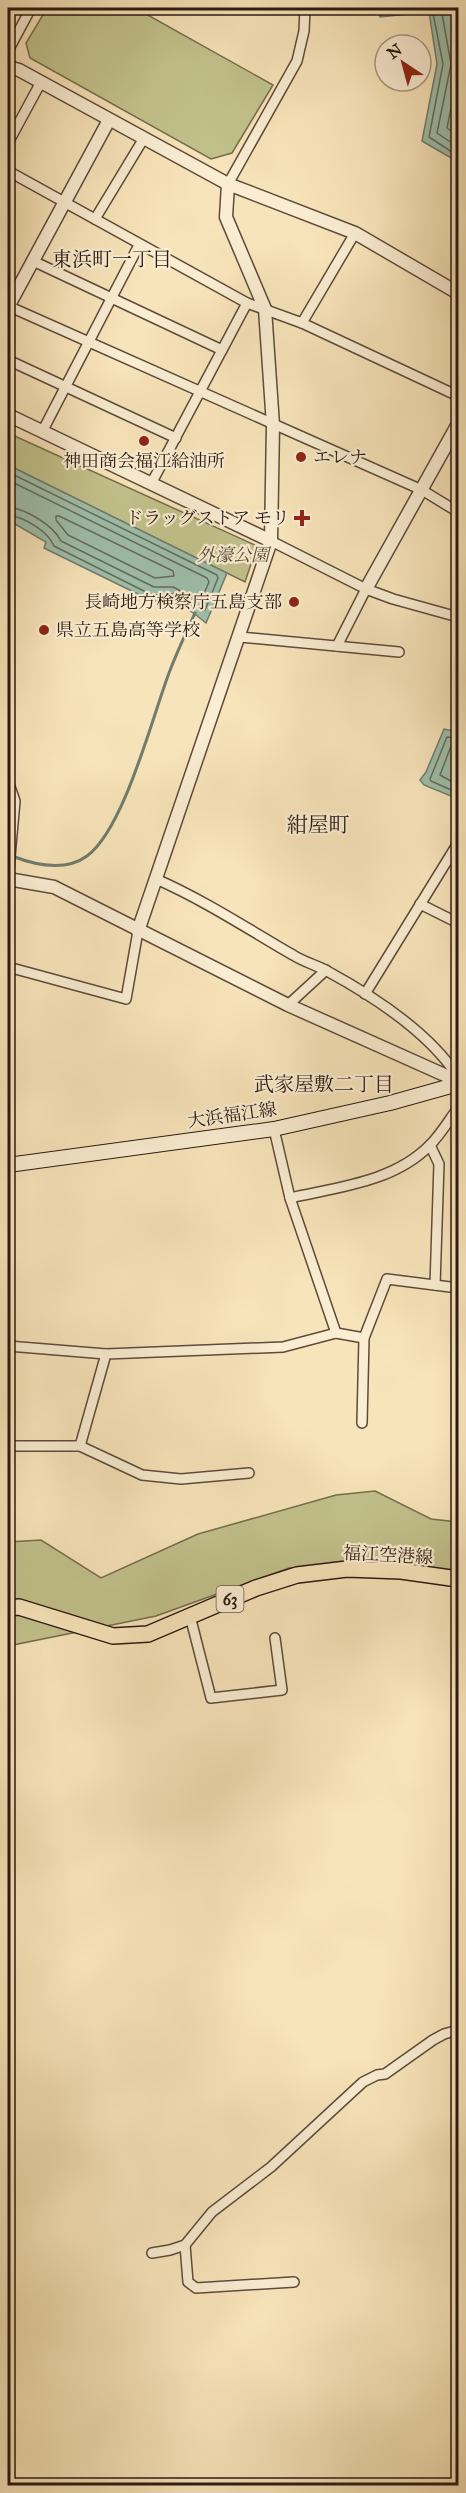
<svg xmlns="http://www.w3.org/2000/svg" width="466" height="2493" font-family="'IM FELL Great Primer','Noto Serif JP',serif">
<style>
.green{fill:#c2c28c;stroke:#766d4f;stroke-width:1.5}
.water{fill:#9ebfab;stroke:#6f7c6e;stroke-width:1.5}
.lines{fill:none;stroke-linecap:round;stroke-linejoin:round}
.shore{stroke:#646c5e;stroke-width:1.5}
.stream{stroke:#6f7c6e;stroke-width:3}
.minor-casing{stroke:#5d4b3c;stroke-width:12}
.tertiary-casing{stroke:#5d4b3c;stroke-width:15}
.secondary-casing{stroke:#291812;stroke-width:16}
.primary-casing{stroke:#291812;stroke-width:18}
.minor{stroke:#faedd2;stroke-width:9}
.tertiary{stroke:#faedd2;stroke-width:12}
.secondary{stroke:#faedd2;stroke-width:14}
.primary{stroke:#f8e4ba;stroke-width:15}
.poi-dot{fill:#8f2418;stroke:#faedd2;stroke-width:2}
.labels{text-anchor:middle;stroke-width:4.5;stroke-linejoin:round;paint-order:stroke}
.shield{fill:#faedd2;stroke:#68584c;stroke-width:1.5}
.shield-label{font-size:16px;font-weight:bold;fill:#291812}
.poi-label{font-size:18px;fill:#291812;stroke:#faedd2;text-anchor:start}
.park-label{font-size:18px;font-style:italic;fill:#574b37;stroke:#faedd2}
.street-label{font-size:18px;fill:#291812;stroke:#faedd2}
.neighbourhood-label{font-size:20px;fill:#291812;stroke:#faedd2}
.quarter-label{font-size:21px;fill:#291812;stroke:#faedd2}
</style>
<rect width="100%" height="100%" fill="#f8e4ba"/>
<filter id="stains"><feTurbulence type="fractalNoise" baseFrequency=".00333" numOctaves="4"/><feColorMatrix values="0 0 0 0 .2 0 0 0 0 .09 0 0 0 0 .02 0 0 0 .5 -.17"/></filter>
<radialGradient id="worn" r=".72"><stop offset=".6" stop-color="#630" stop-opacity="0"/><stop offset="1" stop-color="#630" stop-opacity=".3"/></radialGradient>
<g class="green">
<polygon points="47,8 147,8 144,13 273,85 232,153 211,159 30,58 26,43"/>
<polygon points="8,433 257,546 245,582 8,465"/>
<polygon points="375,1491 431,1519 458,1522 458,1579 383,1563 289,1568 156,1616 8,1646 8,1542 41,1540 101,1578 198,1534 336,1495"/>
</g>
<g class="water">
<polygon points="379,8 458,8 458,162 422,141 437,64 429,12 380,17"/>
<path d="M 8,465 L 227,573 L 206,623 C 188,608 176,599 152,601 L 44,548 L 46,542 L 8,520 Z"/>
<polygon points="444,729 458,732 458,799 424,785 420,780 426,772"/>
</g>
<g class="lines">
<g class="shore">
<polyline points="432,8 443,64 429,137 458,156"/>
<polyline points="441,8 451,64 437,133 458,147"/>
<polyline points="458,73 447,128 458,136"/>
<path d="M 8,472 L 217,575 L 218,578 L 205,610 L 202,611 L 172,594 L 152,595 L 54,546 C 48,531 24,517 8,515"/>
<path d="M 8,480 L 207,578 L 209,582 L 202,598 L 198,600 L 173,587 L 154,587 L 61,541 C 53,525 26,509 8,507"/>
<polygon points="56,516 59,516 173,571 174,576 155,578 68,535 56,520"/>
<polyline points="458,738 447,737 430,779 431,781 458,793"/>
<polyline points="458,745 451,746 440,775 458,785"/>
</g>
<path class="stream" d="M 12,856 C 35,865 65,872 87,856 C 124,829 152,718 169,673 C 177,652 186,633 195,613"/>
<g class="minor-casing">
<g id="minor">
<polyline points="8,51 31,8"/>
<polyline points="8,143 41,82"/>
<polyline points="8,171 247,303 302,323 458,396"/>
<polyline points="228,184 297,61 304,31 305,8"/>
<polyline points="95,219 144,138"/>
<polyline points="33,261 222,350"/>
<polyline points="8,306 422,490 458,512"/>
<polyline points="302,323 355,233"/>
<polyline points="8,360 176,438"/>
<polyline points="42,432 139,245"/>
<polyline points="151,484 247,303"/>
<polyline points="271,541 366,589 393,599 458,617"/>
<polyline points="240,637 399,652"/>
<polyline points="337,646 366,589"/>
<polyline points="8,781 15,801 8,879"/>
<path d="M 156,879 C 204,900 248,929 293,955 C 304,962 316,965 327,971 C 373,996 429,1032 458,1077"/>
<polyline points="420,904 458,923"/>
<polyline points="8,967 126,999 138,931"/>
<polyline points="365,994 458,843"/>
<polyline points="288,1005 326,970"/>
<polyline points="274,1129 290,1198 336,1333"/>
<polyline points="430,1145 439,1164 435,1285"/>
<path d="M 290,1198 C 338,1187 394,1182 430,1145 C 441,1134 449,1120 458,1108"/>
<polyline points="8,1346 106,1354 283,1347 336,1333 364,1338"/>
<polyline points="362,1423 364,1338 387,1279 458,1288"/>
<polyline points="8,1446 80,1446 142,1475 181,1479 249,1473"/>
<polyline points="80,1446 106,1354"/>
<polyline points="190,1616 211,1698 282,1690 275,1638"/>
<polyline points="185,2245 188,2282 196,2288 294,2282"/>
<polyline points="152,2253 170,2250 185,2245 212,2212 271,2167 363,2082 377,2075 385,2074 433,2040 444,2034 458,2030"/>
</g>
</g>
<g class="tertiary-casing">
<g id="tertiary">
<polyline points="8,67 19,70 228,184 355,233 458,293"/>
<polyline points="8,307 109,120"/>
<polyline points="8,415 271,541"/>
<polyline points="366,589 458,424"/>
<polyline points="8,879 54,887 288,1005 458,1081"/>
<polyline points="138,931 271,541 273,425 265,309 226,217 228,184"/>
</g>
</g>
<g class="secondary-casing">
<polyline id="secondary" points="8,1165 274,1129 390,1103 458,1084"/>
</g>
<g class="primary-casing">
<polyline id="primary" points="8,1608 19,1607 113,1636 148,1634 256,1588 297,1575 347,1569 401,1571 458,1579"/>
</g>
<use href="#minor" class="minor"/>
<use href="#tertiary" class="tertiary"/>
<use href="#secondary" class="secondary"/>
<use href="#primary" class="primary"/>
</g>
<g class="poi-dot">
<circle cx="144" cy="441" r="6"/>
<circle cx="301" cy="457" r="6"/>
<path d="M299 509h6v6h6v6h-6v6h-6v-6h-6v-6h6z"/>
<circle cx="294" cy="602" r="6"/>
<circle cx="44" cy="630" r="6"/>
</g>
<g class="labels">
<rect class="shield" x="216.5" y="1586" width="27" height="26" rx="4.5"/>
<g class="shield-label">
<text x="230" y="1605">63</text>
</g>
<g class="poi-label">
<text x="313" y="463">エレナ</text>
<text x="144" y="467" text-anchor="middle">神田商会福江給油所</text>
<text x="290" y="524" text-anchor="end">ドラッグストア モリ</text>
<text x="282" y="608" text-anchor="end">長崎地方検察庁五島支部</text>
<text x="56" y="636">県立五島高等学校</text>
</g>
<g class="park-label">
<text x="233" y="561">外濠公園</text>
</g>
<g class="street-label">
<text transform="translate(232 1115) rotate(-8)" y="6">大浜福江線</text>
<text transform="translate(388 1555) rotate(3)" y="6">福江空港線</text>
</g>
<g class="neighbourhood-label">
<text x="112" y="266">東浜町一丁目</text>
<text x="324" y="1091">武家屋敷二丁目</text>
</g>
<g class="quarter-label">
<text x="318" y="832">紺屋町</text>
</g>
</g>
<rect width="466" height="2493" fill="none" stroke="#f8e4ba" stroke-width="30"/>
<rect x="9" y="9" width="448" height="2475" fill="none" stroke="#291812" stroke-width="3"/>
<rect x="15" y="15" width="436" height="2463" fill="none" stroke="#291812" stroke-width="1.5"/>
<g transform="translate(403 63) rotate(324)"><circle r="28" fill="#faedd2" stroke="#a69885" stroke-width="1.5"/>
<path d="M0-4.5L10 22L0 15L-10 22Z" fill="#8f2418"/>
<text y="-9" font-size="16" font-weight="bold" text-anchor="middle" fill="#291812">N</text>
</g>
<rect width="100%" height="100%" filter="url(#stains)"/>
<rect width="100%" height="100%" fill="url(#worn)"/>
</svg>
